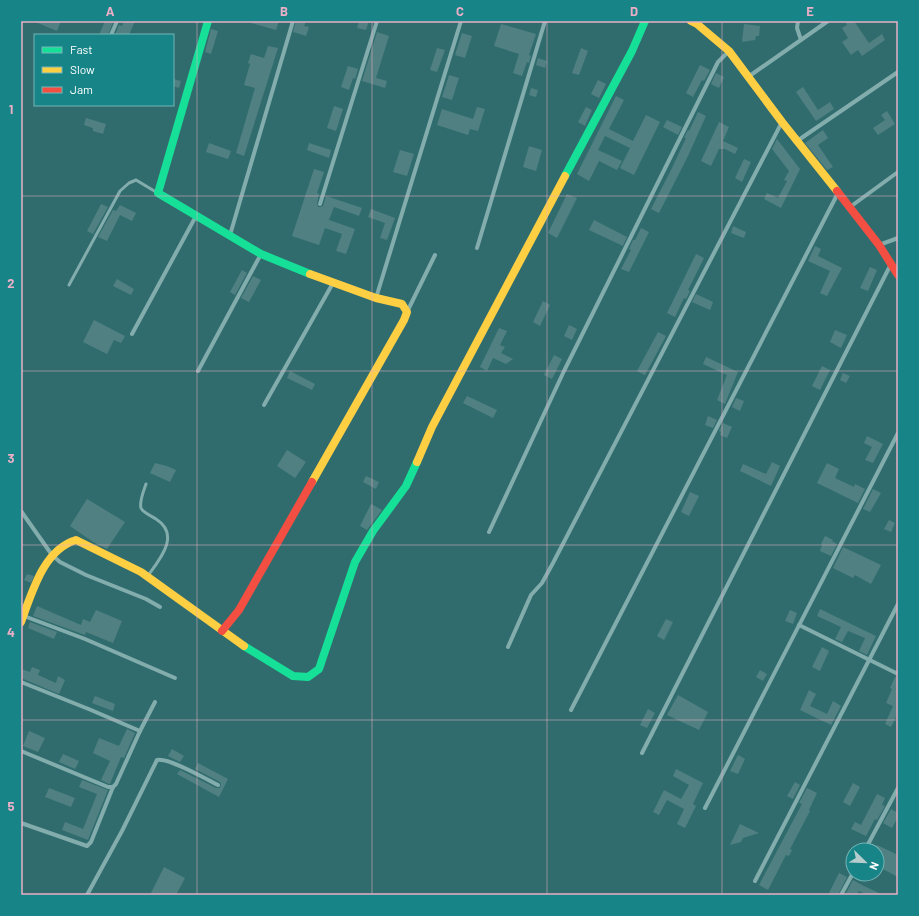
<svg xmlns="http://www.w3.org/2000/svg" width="919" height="916" font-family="Barlow,sans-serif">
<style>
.building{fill:#508081}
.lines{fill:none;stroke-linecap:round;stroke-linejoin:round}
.lane{stroke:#83acad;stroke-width:3}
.street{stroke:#83acad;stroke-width:4}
.fast{stroke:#16e098;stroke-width:8}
.slow{stroke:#ffcf43;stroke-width:8}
.jam{stroke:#f24e42;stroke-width:8}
.grid{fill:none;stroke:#eaaec6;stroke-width:1;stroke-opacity:0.55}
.neatline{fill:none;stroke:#eaaec6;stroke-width:1.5}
.grid-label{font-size:13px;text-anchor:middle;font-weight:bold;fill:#eaaec6}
</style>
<rect width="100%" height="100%" fill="#306c6e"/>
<g class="building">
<polygon points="33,21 61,21 57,31"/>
<polygon points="105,21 113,22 108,35 99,35"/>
<polygon points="124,21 135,21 129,35 115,35 119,25 122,26"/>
<polygon points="251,21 279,21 276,30 251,23"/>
<polygon points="296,21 306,21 304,26 309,27 306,36 293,32"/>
<polygon points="359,21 369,21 366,30 357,28"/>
<polygon points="845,21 854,21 869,43 882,34 885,40 862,56 858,50 851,55 842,42 848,38 842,28 847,25"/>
<polygon points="501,24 536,34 529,55 531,56 529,63 527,62 522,76 513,73 519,54 494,46"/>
<polygon points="744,24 760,26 759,36 756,36 755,40 742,42"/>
<polygon points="211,29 218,31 211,54 205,52"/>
<polygon points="377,32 389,36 376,78 387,81 385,88 362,81"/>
<polygon points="462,33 472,36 465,58 455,55"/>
<polygon points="268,46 278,48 244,156 236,153 255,88 244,85 250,64 248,63 251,54 264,58"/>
<polygon points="437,48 445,50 437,72 430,70"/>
<polygon points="581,48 588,51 579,75 572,73"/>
<polygon points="538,58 547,61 545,68 536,65"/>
<polygon points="700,65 710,70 704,81 702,80 693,97 686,93"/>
<polygon points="348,66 358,69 355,79 353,78 349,90 341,87"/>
<polygon points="716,73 724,77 719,88 711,84"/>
<polygon points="449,75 459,78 452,100 442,97"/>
<polygon points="173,79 181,81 179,88 173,86"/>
<polygon points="598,80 606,84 599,98 591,94"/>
<polygon points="803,87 818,110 830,102 834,109 816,121 796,92"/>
<polygon points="531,88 538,90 536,97 529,95"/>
<polygon points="616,96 624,100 609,129 633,141 646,115 660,122 634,175 620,168 630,148 605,136 598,150 622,161 617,170 599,161 589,181 577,174"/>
<polygon points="334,106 343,109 336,131 327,128"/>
<polygon points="477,107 485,109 478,131 470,129 468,135 437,125 442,109 473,119"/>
<polygon points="586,107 592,110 585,126 578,122"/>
<polygon points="887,111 895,124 878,135 873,128 885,120 881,115"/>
<polygon points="698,112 706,116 688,156 659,213 651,209 671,170 686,138 684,138 688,130 689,131"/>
<polygon points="86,118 106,124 103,134 93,131 93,128 84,125"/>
<polygon points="667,120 682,127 678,135 663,127"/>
<polygon points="719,122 729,127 723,141 738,148 735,154 725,149 719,149 711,166 701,161"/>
<polygon points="823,130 828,138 818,145 833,167 827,170 805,143"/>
<polygon points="777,139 800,169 781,208 764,199 767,193 778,198 787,181 784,180 789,171 772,149"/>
<polygon points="209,143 231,151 228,159 206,152"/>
<polygon points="309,143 331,150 329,158 307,150"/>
<polygon points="529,146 542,150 536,171 523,167"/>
<polygon points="400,150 414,154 407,176 393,172"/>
<polygon points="744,159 751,162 742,182 735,178"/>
<polygon points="314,169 324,172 317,193 319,194 317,203 318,207 320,207 323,206 326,196 362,208 359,216 334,207 329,220 355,229 346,254 336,251 342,234 325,228 319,245 292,236"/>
<polygon points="567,194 577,198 557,238 548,233"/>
<polygon points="101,204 108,207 93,234 87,231"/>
<polygon points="120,205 136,213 132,221 120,215 107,241 98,237 113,210 116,211"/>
<polygon points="371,209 395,218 387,240 380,238 385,223 368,217"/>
<polygon points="594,220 627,237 623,246 589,230"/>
<polygon points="733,226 746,232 744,238 731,233"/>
<polygon points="641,228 649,232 629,272 621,269 631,250 629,249 633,240 635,240"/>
<polygon points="815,246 821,249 818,256 842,268 827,296 820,293 830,271 808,261"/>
<polygon points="696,254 704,258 688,290 690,291 686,299 684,298 675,317 667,313"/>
<polygon points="870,267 877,270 868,291 860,288"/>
<polygon points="242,270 247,273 235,295 230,292"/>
<polygon points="253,276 261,280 249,302 241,298"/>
<polygon points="117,279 134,289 131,295 113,286"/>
<polygon points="696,294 713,302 710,310 692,302"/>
<polygon points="543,301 550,305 540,326 533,322"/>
<polygon points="94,320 125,336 121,343 114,340 107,354 83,342"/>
<polygon points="569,325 577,329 572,340 564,336"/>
<polygon points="499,328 507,331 500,345 505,347 501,353 513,359 506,364 493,358 487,371 480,367"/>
<polygon points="835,330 847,335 841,348 830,342"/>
<polygon points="658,332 666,336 645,375 637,371"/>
<polygon points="554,355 562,359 552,379 544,375"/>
<polygon points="706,357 738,372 725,404 717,400 727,375 703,364"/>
<polygon points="822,366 830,370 820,390 812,386"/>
<polygon points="290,371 315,384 312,390 287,378"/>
<polygon points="843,373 850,376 846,383 840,380"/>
<polygon points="467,396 497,410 493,418 463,403"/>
<polygon points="736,398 744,401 740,411 732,407"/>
<polygon points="708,416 717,420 713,428 705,425"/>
<polygon points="723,423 732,427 727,438 720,435 721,432 719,431"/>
<polygon points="867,436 883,444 873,463 865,460 872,447 864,443"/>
<polygon points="287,450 306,462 295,478 277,466"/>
<polygon points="772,462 780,466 771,486 740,471 743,464 766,474"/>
<polygon points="155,463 167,466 176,470 170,482 150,473"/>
<polygon points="827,463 839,469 835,478 854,487 855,484 865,489 858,503 817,483"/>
<polygon points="366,476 379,482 376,489 363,482"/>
<polygon points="873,489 881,493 870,512 863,509"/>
<polygon points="690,492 699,496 689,516 681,512"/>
<polygon points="87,499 125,522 107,549 93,542 70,526"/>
<polygon points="371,504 382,510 367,530 360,526"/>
<polygon points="889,520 895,523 891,532 884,529"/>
<polygon points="825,536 833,540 832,541 837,544 831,556 820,551 822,545 821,544"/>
<polygon points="843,547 881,565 871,584 855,575 853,578 833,568"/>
<polygon points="27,574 34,576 31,583 24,580"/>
<polygon points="37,606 81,625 83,619 90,622 96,610 122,621 113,643 86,632 85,635 33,616"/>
<polygon points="820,609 876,636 867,655 859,651 865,638 848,631 842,642 835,639 841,627 817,616"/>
<polygon points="790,610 797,613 793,624 785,621"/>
<polygon points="666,619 673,622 664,640 657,636"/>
<polygon points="30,622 57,632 54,639 28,628"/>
<polygon points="822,647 829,651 820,671 812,667"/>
<polygon points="32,667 40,670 38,675 56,683 58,676 65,680 59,694 21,678 21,669 30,672"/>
<polygon points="760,670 767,674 763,681 756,677"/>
<polygon points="895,677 898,677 898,718 896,717 891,727 885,724 893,706 886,703 892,689 890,688"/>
<polygon points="809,690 816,694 810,706 827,714 833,701 841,706 831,725 800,710"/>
<polygon points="678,695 708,712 699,730 667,715"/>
<polygon points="95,696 115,704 113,711 92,703"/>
<polygon points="648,709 655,713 647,728 640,725"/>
<polygon points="127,729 135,733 124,758 121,757 110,784 109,784 101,780 110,761 93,753 99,738 119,746"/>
<polygon points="29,731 45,738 38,752 23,746"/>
<polygon points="172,749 184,756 180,762 168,756"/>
<polygon points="63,754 79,761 75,769 59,762"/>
<polygon points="738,755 745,759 738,774 730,771"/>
<polygon points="198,763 228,779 219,797 177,774 180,770 216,788 220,788 221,784 220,782 195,769"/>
<polygon points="676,769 703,783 693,804 696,806 685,828 677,824 684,809 667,800 659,815 653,812 664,790 681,799 689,785 673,776"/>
<polygon points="82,780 108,790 88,840 62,830 65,822 83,829 97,794 79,787"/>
<polygon points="795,782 800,785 793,799 787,796"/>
<polygon points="853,783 860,787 850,806 843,802"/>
<polygon points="49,788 75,798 71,807 45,797"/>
<polygon points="807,788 817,793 809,810 810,811 790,849 792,850 789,856 786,855 768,890 759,885 802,804 799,803"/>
<polygon points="877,794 885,798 882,805 885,806 877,820 875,819 866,836 851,829 855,822 861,825"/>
<polygon points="891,809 898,813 898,817 892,828 883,823"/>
<polygon points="740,824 759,833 743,838 741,842 730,845"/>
<polygon points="877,845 898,855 898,877 877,866"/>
<polygon points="164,867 185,878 176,895 150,895"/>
<polygon points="839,873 847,877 838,895 828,895"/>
<polygon points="853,880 860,884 883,895 867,895 859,891 857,895 845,895"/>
</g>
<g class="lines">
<g class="lane">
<polyline points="69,285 120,191 129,183 136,180 156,192"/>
<path d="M 146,484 C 144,490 139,502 141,508 C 143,513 152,516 156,519 C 181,535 160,559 147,577"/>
</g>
<g class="street">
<polyline points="798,21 797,28 801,40"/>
<polyline points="111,35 117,21"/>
<polyline points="748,77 828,21"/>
<polyline points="797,141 898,72"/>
<polyline points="320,204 377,21"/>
<polyline points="850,207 898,172"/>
<polyline points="230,235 293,21"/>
<polyline points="879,245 898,238"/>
<polyline points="477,248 545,21"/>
<polyline points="376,298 461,21"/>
<polyline points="407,312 435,255"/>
<polyline points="132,334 196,216"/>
<polyline points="198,371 261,254"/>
<polyline points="264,405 333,283"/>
<polyline points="21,511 52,555 60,562 86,575 146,599 160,607"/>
<polyline points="489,532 564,371 718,62 729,51"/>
<polyline points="24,616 85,639 175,678"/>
<polyline points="799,625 898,674"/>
<polyline points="508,647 531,595 542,583 553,563 782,122"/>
<polyline points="21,682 91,710 140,731"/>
<polyline points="571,710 838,193"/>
<polyline points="21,751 108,787 113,787 116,784 140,731 155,702"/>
<polyline points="642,753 891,264"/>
<polyline points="705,808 898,433"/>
<polyline points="21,823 87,846 91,842 113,787"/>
<polyline points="865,850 898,788"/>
<polyline points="755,881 898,604"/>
<path d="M 87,895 L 122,831 L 157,760 C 168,757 206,779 218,785"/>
<polyline points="841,895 853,873"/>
</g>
<g class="fast">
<polyline points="208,21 158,193 261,254 310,274"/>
<polyline points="565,176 632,51 645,21"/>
<polyline points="244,646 293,676 308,677 319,669 355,562 373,531 406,486 417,462"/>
</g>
<g class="slow">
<polyline points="691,21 697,24 729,51 782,122 837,191"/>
<polyline points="310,274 376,298 402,304 407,312 404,320 312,482"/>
<polyline points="417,462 432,427 565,176"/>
<path d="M 21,622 C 32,593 43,550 76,540 L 141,572 L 244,646"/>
</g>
<g class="jam">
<polyline points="837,191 879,245 898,275"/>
<polyline points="222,631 239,610 312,482"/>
</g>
</g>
<path class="grid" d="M 197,21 L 197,895M 372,21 L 372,895M 547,21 L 547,895M 722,21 L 722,895M 21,196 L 898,196M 21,371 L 898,371M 21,545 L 898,545M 21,720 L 898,720"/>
<rect width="919" height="916" fill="none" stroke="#178487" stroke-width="44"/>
<rect x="34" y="34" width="140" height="72" fill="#178487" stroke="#74b5b7"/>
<rect x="42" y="47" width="20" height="6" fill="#16e098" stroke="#74b5b7"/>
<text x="70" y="54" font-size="12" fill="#ffffff">Fast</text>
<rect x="42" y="67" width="20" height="6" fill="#ffcf43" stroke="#74b5b7"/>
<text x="70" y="74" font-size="12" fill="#ffffff">Slow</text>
<rect x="42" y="87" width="20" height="6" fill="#f24e42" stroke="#74b5b7"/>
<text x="70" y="94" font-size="12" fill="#ffffff">Jam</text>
<g transform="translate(865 862) rotate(113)"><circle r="19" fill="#178487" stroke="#74b5b7"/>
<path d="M0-3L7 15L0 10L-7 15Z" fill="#b7cccc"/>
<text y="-6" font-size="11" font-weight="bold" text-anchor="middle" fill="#ffffff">N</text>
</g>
<rect x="22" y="22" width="875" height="872" class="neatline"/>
<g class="grid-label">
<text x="110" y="16">A</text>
<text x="284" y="16">B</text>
<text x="460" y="16">C</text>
<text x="634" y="16">D</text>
<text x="810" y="16">E</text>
<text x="11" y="114">1</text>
<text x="11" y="288">2</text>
<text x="11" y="463">3</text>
<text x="11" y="637">4</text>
<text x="11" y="811">5</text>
</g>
</svg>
